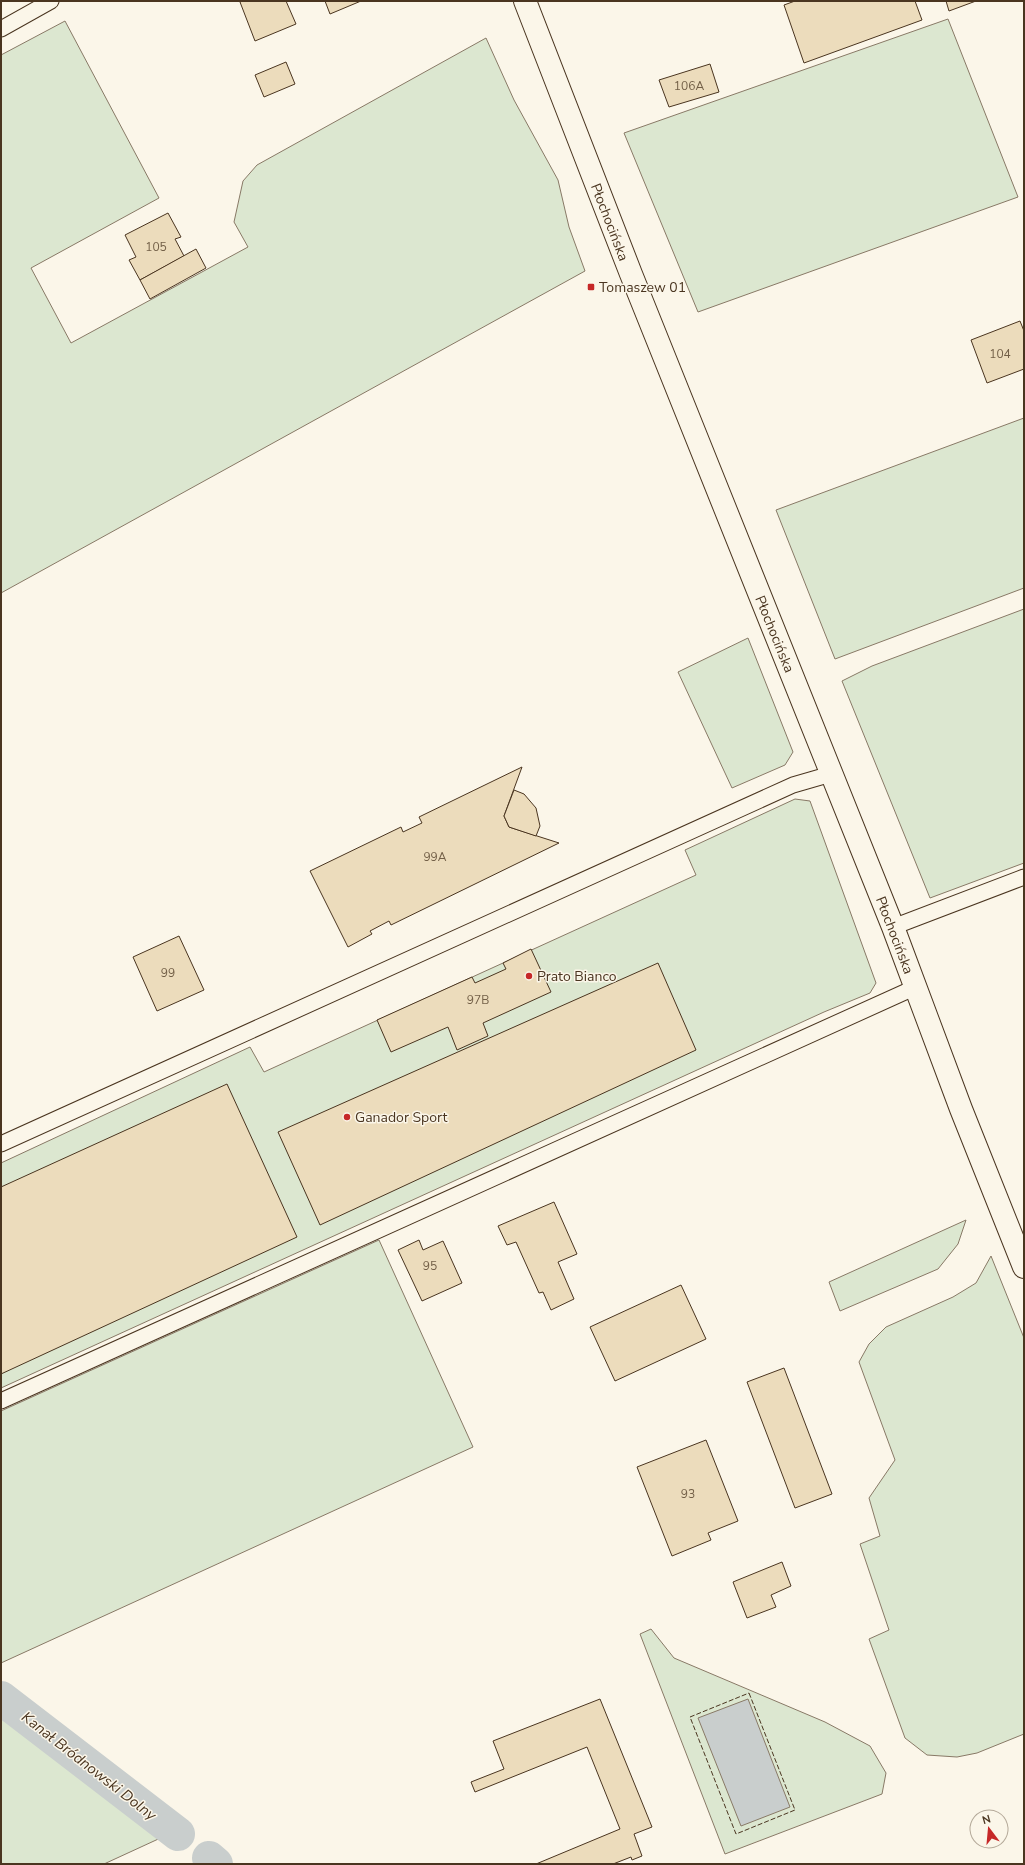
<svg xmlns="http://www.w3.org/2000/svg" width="1025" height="1865" font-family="'Nunito Sans',sans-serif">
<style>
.green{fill:#dce7d0;stroke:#887966}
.water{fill:#c9cecd;stroke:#887966}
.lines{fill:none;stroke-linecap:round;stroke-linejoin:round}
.canal{stroke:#c9cecd;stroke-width:34}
.building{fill:#ecdcbc;stroke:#4a3520}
.lane-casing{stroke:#4a3520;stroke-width:17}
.secondary-casing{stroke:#4a3520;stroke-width:24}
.lane{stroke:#fbf6e9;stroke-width:15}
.secondary{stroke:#fbf6e9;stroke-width:22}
.fence{stroke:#4a3520;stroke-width:1;stroke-dasharray:5 2;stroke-linecap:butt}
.poi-dot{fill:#c62828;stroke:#fbf6e9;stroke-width:1.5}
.labels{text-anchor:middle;stroke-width:3;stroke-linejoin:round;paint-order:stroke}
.number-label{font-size:12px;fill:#725f47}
.street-label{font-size:14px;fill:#4a3520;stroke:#fbf6e9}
.poi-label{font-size:14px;fill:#4a3520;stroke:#fbf6e9;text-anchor:start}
.water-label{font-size:15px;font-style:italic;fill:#4a3520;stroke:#fbf6e9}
</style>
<rect width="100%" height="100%" fill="#fbf6e9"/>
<g class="green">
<polygon points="948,19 1018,197 698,312 624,133"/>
<polygon points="65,21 159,198 31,268 71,343 248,247 234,222 243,181 257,165 486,38 514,100 558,180 569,227 585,271 1,593 1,55"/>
<polygon points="1024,418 1024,588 835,659 776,510"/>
<polygon points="1024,609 1024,863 930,898 842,681 872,666"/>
<polygon points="748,638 793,752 785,765 732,788 678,672"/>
<polygon points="795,799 810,801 876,983 870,993 824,1012 1,1388 1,1163 250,1047 264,1072 696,875 685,850"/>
<polygon points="966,1220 958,1244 938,1269 840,1311 829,1282"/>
<polygon points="379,1240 473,1447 1,1663 1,1411"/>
<polygon points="991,1256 1024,1338 1024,1734 977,1753 957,1757 927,1755 905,1738 869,1639 889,1630 860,1544 880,1536 869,1498 895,1460 859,1362 869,1344 886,1327 953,1297 976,1283"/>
<polygon points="651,1629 674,1658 825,1722 870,1746 886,1773 882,1794 725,1854 640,1634"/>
<polygon points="1,1704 1,1703 167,1835 104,1864 1,1864"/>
</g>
<polygon class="water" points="748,1699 790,1807 741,1826 698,1718"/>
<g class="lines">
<g class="canal">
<polyline points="1,1698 178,1834"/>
<polyline points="209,1858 216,1864"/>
</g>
</g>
<g class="building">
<polygon points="243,1 286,1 296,24 255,41 240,2"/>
<polygon points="325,1 361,1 330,14"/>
<polygon points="795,1 915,1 922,20 804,63 784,5"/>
<polygon points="946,1 976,1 949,11"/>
<polygon points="286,62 295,84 264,97 255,75"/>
<polygon points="710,64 719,92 669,107 659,80"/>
<polygon points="168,213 181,237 175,239 184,256 140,280 129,260 136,257 125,235"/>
<polygon points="196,249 206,268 150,299 140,280"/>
<polygon points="1020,321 1024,331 1024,369 987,383 971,340"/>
<polygon points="522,767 504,816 509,827 559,843 391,925 389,921 370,931 372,934 348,947 310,871 401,827 403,832 422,823 419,817"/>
<polygon points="514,790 524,794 536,808 540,826 536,836 509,827 504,816"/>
<polygon points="179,936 204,990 157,1011 133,957"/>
<polygon points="531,949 551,992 483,1023 488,1036 457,1050 448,1027 391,1052 377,1020 472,977 475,983 506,969 503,963"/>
<polygon points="658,963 696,1050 320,1225 278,1132"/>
<polygon points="227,1084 297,1237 1,1374 1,1187"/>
<polygon points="554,1202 577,1254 558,1262 574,1299 551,1310 543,1292 539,1293 516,1242 507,1245 498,1226"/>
<polygon points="419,1240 423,1250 443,1241 462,1283 422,1301 398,1250"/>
<polygon points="681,1285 706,1339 615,1381 590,1327"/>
<polygon points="784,1368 832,1494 795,1508 747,1382"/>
<polygon points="706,1440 738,1521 708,1533 711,1540 672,1556 637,1467"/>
<polygon points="782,1562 791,1586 771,1595 776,1607 747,1618 733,1582"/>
<polygon points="600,1699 652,1827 634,1834 642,1856 632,1860 631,1857 613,1864 536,1864 620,1829 587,1747 475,1792 471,1782 504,1769 493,1741"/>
</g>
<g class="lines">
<g class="lane-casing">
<g id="lane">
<polyline points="1,29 51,1"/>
<polyline points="893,927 1024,877"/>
<polyline points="1,1144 793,785 831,774"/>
<polyline points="1,1401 916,987"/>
</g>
</g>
<g class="secondary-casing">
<polyline id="secondary" points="525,1 631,274 893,927 961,1109 1024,1267"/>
</g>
<use href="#lane" class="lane"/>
<use href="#secondary" class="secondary"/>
<polygon class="fence" points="749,1693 795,1810 736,1834 690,1717"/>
</g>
<g class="poi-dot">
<rect x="587" y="283" width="8" height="8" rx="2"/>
<circle cx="529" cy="976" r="4"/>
<circle cx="347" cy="1117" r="4"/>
</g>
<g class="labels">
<g class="number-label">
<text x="689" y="90">106A</text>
<text x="156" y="251">105</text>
<text x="1000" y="358">104</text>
<text x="435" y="861">99A</text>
<text x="168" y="977">99</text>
<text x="478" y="1004">97B</text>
<text x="430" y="1270">95</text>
<text x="688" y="1498">93</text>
</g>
<g class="street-label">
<text transform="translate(610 222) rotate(69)" y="5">Płochocińska</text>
<text transform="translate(775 634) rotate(68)" y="5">Płochocińska</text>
<text transform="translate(895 935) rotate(69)" y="5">Płochocińska</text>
</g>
<g class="poi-label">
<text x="599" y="292">Tomaszew 01</text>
<text x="537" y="981">Prato Bianco</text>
<text x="355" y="1122">Ganador Sport</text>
</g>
<g class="water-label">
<text transform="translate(89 1766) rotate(38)" y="5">Kanał Bródnowski Dolny</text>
</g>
</g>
<rect width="1025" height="1865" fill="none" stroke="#4a3520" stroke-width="4"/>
<g transform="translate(989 1829) rotate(344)"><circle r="19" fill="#fbf6e9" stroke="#b4a999"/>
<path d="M0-3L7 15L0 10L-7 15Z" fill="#c62828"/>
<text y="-6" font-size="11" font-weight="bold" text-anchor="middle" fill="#4a3520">N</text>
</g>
</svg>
